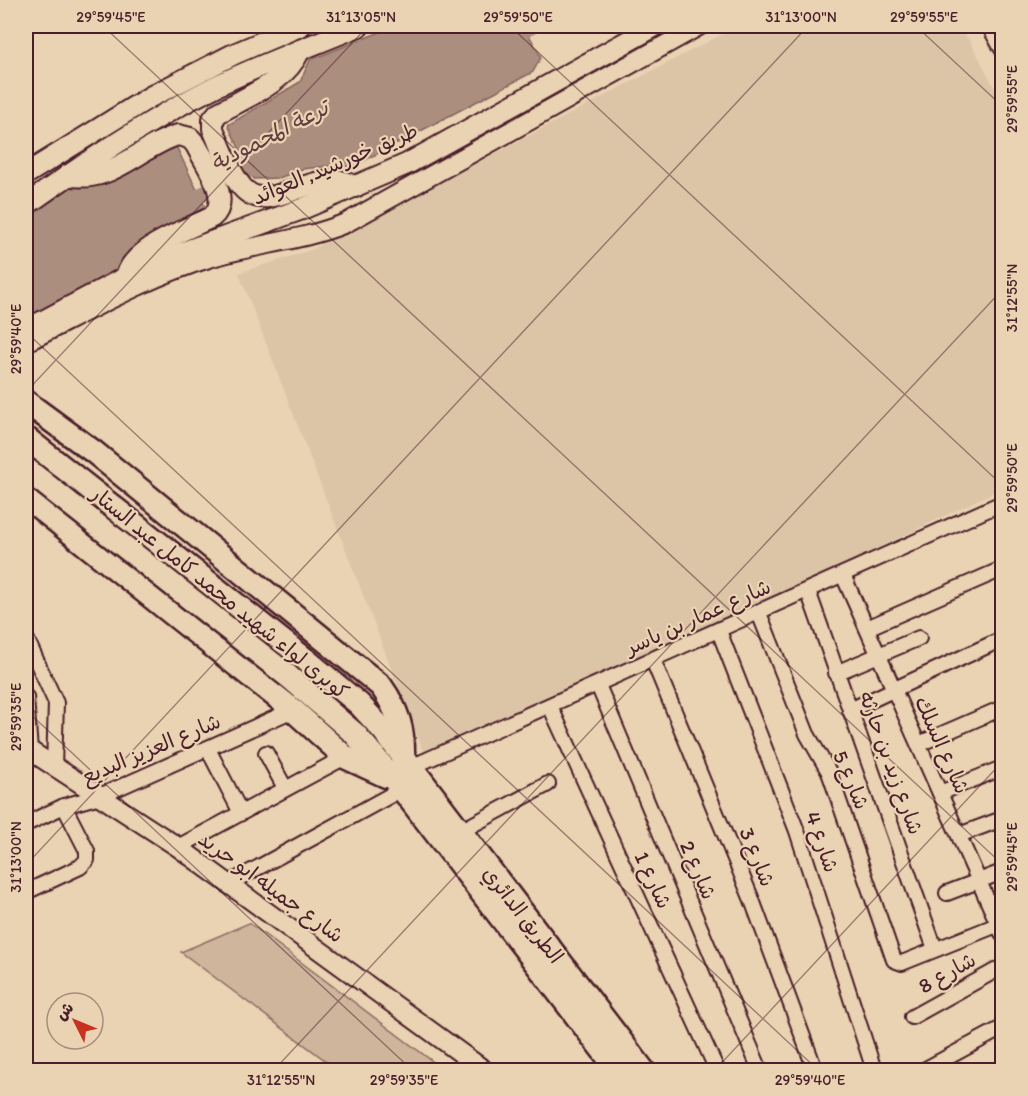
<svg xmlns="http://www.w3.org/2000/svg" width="1028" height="1096" font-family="Itim,'Playpen Sans Arabic',sans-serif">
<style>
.built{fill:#dcc4a7}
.green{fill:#cfb59c;stroke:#8c6a64;stroke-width:1.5}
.water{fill:#ac8e7f;stroke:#85625d;stroke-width:1.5}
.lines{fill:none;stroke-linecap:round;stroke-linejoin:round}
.canal{stroke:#ac8e7f;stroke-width:15}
.minor-casing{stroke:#4a1f2b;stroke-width:18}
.tertiary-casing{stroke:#4a1f2b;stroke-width:22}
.secondary-casing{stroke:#4a1f2b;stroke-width:24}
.primary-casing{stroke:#4a1f2b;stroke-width:27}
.minor{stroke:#e9d3b2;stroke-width:14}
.tertiary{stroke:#e9d3b2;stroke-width:18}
.secondary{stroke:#e9d3b2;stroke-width:20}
.primary{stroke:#e9d3b2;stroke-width:22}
.primary-bridge-casing{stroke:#4a1f2b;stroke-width:27;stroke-linecap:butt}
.primary-bridge{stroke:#e9d3b2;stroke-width:22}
.ticks{fill:none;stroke:#4a1f2b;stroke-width:1.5;stroke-opacity:0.45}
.labels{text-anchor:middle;stroke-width:4.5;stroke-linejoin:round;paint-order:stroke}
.street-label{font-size:21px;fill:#4a1f2b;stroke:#e9d3b2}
.water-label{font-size:22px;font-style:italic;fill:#623b40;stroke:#e9d3b2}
.neatline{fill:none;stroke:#4a1f2b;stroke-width:2}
.ticks-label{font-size:15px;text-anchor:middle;fill:#4a1f2b}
</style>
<rect width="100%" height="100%" fill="#e9d3b2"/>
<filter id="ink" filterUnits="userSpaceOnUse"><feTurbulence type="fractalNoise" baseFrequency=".0167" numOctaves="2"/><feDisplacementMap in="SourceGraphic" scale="12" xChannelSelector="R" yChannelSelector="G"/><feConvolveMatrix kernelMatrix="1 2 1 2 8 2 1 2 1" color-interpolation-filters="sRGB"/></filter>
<g filter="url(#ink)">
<polygon class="built" points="738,26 956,26 970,41 1002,102 1002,488 758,606 424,753 239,273 311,250"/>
<polygon class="green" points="249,923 444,1070 338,1070 181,952"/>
<g class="water">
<polygon points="395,26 524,26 541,57 533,72 352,167 330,166 302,169 279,178 254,179 228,125 300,82 310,60"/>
<path d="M 176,146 L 207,211 C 175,225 129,238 117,273 L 26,323 L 26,214 L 68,184 L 100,183 Z"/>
</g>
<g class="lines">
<g class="canal">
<polyline points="509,38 533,26"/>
<polyline points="183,204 268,161"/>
</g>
<g class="minor-casing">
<g id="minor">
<polyline points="989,26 1002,49"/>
<polyline points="843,575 1002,933"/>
<polyline points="808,591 935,949"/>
<polyline points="759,613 807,734 829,772 894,960 902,963 1002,923"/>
<polyline points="867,628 1002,569"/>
<polyline points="719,631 797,831 874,1070"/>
<polyline points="26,638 56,703 54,767"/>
<polyline points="653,660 752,900 813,1064 809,1070"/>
<polyline points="836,673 919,638"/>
<polyline points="598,685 760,1070"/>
<polyline points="26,697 30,751 26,753"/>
<polyline points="550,706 717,1070"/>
<polyline points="850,710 1002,639"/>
<polyline points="919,744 1002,708"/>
<polyline points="208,749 241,813"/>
<polyline points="266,753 285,788"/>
<polyline points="409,768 1002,503"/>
<polyline points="940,793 1002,768"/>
<polyline points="26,824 64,806 100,796 293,710"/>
<polyline points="459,832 548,784"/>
<polyline points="959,835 1002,819"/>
<polyline points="178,847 345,757"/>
<polyline points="228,884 402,789"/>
<polyline points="26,892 80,867 87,860 87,851 64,806"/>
<polyline points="947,893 1002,872"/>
<polyline points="912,1017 1002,967"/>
<polyline points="924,1070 1002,1028"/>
</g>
</g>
<g class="tertiary-casing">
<g id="tertiary">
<path d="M 26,342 C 86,312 145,278 209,258 C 255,244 302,241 346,223 L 699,26"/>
<polyline points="26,748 178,847 484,1070"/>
</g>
</g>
<g class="secondary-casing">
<g id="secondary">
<path d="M 300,50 C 285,83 248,96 218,113 L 213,119 L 213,129 C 221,147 229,172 242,187 C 270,220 318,161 355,187"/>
<polyline points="26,174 150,97 234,54 300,26"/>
<path d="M 68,175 C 111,185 140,146 178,135 L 190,138 L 196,145 C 205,164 233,199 212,217 C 187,230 133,247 126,277"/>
<path d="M 26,205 C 87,162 148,120 216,86 C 262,64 311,46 359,26"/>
<polyline points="26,330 126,277 170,257 302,209 407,164 655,26"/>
</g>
</g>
<g class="primary-casing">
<g id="primary">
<path d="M 26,402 L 94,452 L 381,686 C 398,710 404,730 403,759"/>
<polyline points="26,497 293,710 345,757 386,776"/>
<polyline points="305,659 359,704 383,730 643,1070"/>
<polyline points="288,676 355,734 402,789 618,1070"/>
</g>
</g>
<use href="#minor" class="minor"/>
<use href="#tertiary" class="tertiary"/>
<use href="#secondary" class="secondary"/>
<use href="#primary" class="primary"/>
<g class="primary-bridge-casing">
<g id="primary-bridge">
<polyline points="26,438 305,659"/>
<polyline points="26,469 288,676"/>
</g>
</g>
<use href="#primary-bridge" class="primary-bridge"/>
</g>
</g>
<path class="ticks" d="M 103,26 L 1002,864M 510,26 L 1002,485M 916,26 L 1002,106M 26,332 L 818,1070M 26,392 L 368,26M 26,710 L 412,1070M 26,865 L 808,26M 274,1070 L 1002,290M 715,1070 L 1002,762"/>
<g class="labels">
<g class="street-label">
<text transform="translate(335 164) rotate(-23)" y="7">طريق خورشيد, العوائد</text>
<text transform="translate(220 593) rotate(39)" y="7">كوبرى لواء شهيد محمد كامل عبد الستار</text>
<text transform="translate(698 617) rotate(-24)" y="7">شارع عمار بن ياسر</text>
<text transform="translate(942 745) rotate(66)" y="7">شارع السلك</text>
<text transform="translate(151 749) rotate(-23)" y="7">شارع العزيز البديع</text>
<text transform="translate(891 763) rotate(70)" y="7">شارع زيد بن حارثه</text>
<text transform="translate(851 780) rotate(67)" y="7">شارع 5</text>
<text transform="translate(822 842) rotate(71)" y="7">شارع 4</text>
<text transform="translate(757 857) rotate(68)" y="7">شارع 3</text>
<text transform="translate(698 870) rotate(67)" y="7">شارع 2</text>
<text transform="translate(653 880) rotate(65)" y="7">شارع 1</text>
<text transform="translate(271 887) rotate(36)" y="7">شارع جميله ابو حريد</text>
<text transform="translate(523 915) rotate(52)" y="7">الطريق الدائري</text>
<text transform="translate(947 973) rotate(-29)" y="7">شارع 8</text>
</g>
<g class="water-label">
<text transform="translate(269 135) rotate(-27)" y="8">ترعة المحمودية</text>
</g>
</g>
<rect width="1028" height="1096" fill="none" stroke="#e9d3b2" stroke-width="66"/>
<g transform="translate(75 1021) rotate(313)"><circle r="28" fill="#e9d3b2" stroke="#a98b7c" stroke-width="1.5"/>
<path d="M0-4.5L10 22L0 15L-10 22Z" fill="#c8321e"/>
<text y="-9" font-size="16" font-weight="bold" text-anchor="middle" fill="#4a1f2b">ش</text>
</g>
<rect x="33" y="33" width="962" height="1030" class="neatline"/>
<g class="ticks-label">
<text x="111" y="22">29°59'45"E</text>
<text x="361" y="22">31°13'05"N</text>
<text x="518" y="22">29°59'50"E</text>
<text x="801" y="22">31°13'00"N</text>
<text x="924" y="22">29°59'55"E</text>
<text transform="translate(1012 99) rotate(-90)" y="5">29°59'55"E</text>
<text transform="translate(1012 298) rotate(-90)" y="5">31°12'55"N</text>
<text transform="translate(16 339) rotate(-90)" y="5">29°59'40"E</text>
<text transform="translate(1012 478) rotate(-90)" y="5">29°59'50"E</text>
<text transform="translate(16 717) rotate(-90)" y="5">29°59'35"E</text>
<text transform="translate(16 857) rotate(-90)" y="5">31°13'00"N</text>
<text transform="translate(1012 857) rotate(-90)" y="5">29°59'45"E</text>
<text x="281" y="1085">31°12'55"N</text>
<text x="404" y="1085">29°59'35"E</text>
<text x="810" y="1085">29°59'40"E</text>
</g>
</svg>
